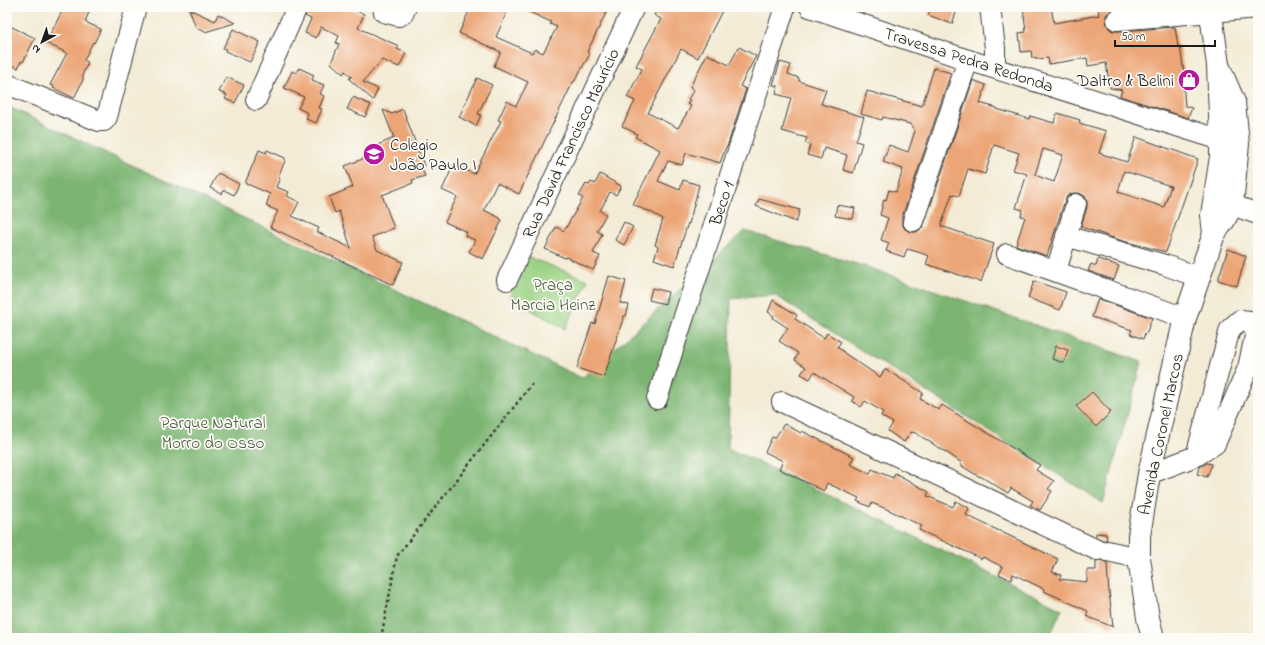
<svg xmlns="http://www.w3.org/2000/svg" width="1265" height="645" font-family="'Indie Flower',sans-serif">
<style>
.green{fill:#9bd385;stroke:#5c7850}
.forest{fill:#7cb572;stroke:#4c6847}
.building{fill:#eca576;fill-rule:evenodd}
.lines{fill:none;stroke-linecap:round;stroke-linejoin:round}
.minor-casing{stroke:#3c3b38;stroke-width:22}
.major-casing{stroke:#3c3b38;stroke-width:24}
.path{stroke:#3c3b38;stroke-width:2.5;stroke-dasharray:3 3;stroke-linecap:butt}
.minor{stroke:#fff;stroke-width:20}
.major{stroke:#fff;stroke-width:22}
.labels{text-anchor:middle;stroke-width:3.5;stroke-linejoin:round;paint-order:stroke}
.street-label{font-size:17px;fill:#1c1c1c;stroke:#fdfcf7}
.poi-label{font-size:17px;fill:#1c1c1c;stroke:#fdfcf7;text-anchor:end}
.park-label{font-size:17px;fill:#485c41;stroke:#fdfcf7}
</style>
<rect width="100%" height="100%" fill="#fdfcf7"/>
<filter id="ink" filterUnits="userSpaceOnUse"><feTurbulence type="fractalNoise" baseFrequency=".025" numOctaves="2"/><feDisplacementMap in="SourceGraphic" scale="8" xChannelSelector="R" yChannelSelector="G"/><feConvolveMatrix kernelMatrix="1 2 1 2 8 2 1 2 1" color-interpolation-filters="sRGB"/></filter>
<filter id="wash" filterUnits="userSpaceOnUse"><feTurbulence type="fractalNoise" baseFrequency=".012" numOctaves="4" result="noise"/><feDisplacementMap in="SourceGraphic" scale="16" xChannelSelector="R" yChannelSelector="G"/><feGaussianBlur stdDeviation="0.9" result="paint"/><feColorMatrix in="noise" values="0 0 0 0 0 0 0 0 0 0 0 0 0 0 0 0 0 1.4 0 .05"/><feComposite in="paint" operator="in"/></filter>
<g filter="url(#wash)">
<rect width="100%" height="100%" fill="#f3ebd5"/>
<polygon class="green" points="528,257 588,280 565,329 509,297"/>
<polygon class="forest" points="7,106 582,378 745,231 867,267 1142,362 1103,503 774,295 731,299 728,448 875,517 1062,609 1049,638 7,638"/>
<g id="blocks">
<g class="building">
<polygon points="64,7 91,7 85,22 101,29 94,43 93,42 84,60 88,63 83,73 83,80 74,98 53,88 54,86 50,85 67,53 46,43"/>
<polygon points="308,7 347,7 364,14 358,28 399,46 397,49 406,53 399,67 382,60 363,82 378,89 373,100 349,79 351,76 352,77 345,71 343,74 331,63 339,44 336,43 339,36 321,27 316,38 305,33 311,19 305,16"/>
<polygon points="471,7 509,7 496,37 532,53 535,49 543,53 557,27 550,24 551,22 518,7 598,7 607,11 587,52 590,54 574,82 573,82 519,194 497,183 484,210 500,218 500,219 502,220 483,259 469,252 475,240 465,236 467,232 445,222 457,197 442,190 454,164 474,174 501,121 498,120 507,101 516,106 528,82 494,66 501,52 459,33"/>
<polygon points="659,7 724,7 698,58 681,49 649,111 648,113 678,128 691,106 687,104 690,100 688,99 694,90 690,87 707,54 729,65 739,47 756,56 740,86 746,89 727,147 726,147 720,163 686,153 682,165 668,161 658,181 680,190 683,180 699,185 689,224 688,223 674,266 654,259 658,247 655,245 663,219 647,210 646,211 633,204 660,150 635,137 637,134 622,126 635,101 627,97 642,69 636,66 661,19 654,15"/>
<polygon points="932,7 958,7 952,24 928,15"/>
<polygon points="1023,7 1051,7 1054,23 1099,15 1098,7 1134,7 1116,9 1110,11 1106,15 1106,21 1108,27 1112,31 1118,31 1175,27 1178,47 1180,46 1185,80 1183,81 1185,106 1192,108 1188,118 1120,96 1122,90 1110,88 1106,63 1088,66 1087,58 1049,64 1048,58 1037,59 1032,58 1031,51 1021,52 1019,33 1026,32"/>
<polygon points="189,9 215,21 218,14 235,23 205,32 196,28"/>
<polygon points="12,27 35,38 23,62 21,61 18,68 7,63 7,39"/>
<polygon points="233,29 260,42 250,62 225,51 226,49 223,48"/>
<polygon points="780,62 791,65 788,74 799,78 799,81 826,90 821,104 864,117 856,141 862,143 853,173 843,170 847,155 824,148 821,159 807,155 810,145 805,143 807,138 782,131 791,98 776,94 778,86 773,85"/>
<polygon points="299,68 314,75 312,80 324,85 320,94 324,96 319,108 322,109 316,123 306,119 308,113 298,108 304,97 284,88 292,71 297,73"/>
<path d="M 934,68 L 951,73 L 902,217 L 902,224 L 905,229 L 910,232 L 916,232 L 921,229 L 924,225 L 973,80 L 986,85 L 980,103 L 997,108 L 997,109 L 1029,119 L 1030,116 L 1054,123 L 1057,113 L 1080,120 L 1079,123 L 1106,131 L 1099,153 L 1127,162 L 1136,137 L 1198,159 L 1166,252 L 1123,241 L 1081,227 L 1087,207 L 1087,202 L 1085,196 L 1079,193 L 1073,193 L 1068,195 L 1065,200 L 1047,256 L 1016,245 L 1025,217 L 1021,216 L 1023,210 L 1016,208 L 1027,174 L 1013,170 L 1019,153 L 994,145 L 985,174 L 968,169 L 959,196 L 952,194 L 941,226 L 994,244 L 981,282 L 926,264 L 929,256 L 918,252 L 907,249 L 904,257 L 886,251 L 889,243 L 881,240 L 888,218 L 880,215 L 884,199 L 886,200 L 889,190 L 896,192 L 903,169 L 883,162 L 889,145 L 908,152 L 915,131 L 910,124 L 883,117 L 882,120 L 861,114 L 867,91 L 922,106 ZM 1043,149 L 1063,155 L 1054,182 L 1035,175 ZM 1124,171 L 1171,186 L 1164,207 L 1118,192 Z"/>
<polygon points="226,77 244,85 235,103 225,99 227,95 219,92"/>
<polygon points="477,78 492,85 478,114 481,115 476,126 459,117"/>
<polygon points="353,97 371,105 365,117 347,109"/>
<polygon points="403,109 424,166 421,167 425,176 412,180 413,183 382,195 394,228 372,237 377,250 403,262 393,285 270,227 278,211 266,206 270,194 245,183 259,150 266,153 267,150 285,158 285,161 278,177 280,178 276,187 289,192 287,196 299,202 292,216 319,228 317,232 351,248 339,211 335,213 329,197 353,187 345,166 375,154 373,147 394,138 383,110 392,114"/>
<polygon points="218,173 239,184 234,195 224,190 222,194 210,188"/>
<polygon points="600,174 621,186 616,195 610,192 600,211 606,214 597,231 602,234 593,253 600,256 593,270 566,257 565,258 545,249 556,227 564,231 583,198 579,196 586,184 589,185 591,182 595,184"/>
<polygon points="759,199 800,210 796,222 756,206"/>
<polygon points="837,205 855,208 853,219 835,216"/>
<polygon points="624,222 633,227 624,245 615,240"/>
<polygon points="1228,249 1246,256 1237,286 1218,280"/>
<polygon points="1098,259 1119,266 1114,280 1088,271 1091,264 1096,266"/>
<polygon points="609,276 626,281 620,303 629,305 626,316 624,316 604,377 577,368 592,323 595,324"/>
<polygon points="1034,281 1066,292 1060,310 1028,298"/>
<polygon points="652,288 668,292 665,304 649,300"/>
<polygon points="1098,299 1152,318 1146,334 1145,333 1143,339 1130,334 1132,330 1092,317"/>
<polygon points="773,300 797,315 795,319 824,338 827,333 841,342 837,347 844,352 844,353 880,377 885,369 923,393 920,399 939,410 942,405 1040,465 1036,470 1054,481 1048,489 1052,491 1040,510 1030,505 1033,501 1011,488 1008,493 980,476 980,477 960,465 962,463 952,456 914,432 913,433 911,432 904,442 888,431 893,423 881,416 883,412 865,401 861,407 852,401 854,397 814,372 810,379 801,374 806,367 795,360 798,353 779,341 788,328 773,318 774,316 768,312"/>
<polygon points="1056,346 1068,350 1064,363 1052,359"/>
<polygon points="1092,392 1111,412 1096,427 1076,406"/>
<polygon points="784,424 801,433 802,431 854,457 850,464 870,474 872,469 893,478 895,473 929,492 927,496 953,507 956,501 969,508 966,515 1058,559 1052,572 1061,575 1059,579 1087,582 1087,570 1096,570 1096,561 1101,560 1107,563 1108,582 1113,627 1086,616 1088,611 1044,591 1044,589 1013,574 1011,580 999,574 1003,567 983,557 982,559 919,530 922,526 891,511 872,503 870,507 857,501 859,498 827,483 824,491 779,469 783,461 765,452 772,437 775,438"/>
<polygon points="1207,463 1212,464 1207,477 1197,474 1200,467"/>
<polygon points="1096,533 1106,534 1107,540 1103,540 1096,537"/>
</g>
</g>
</g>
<g filter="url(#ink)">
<use href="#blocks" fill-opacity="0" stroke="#3c3b38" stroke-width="1"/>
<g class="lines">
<g class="minor-casing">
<g id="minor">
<polyline points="383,7 384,12 399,16 403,14 406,7"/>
<polyline points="810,7 968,60 1221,140 1229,135 1232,130"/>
<polyline points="990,7 995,48 995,68"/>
<polyline points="1117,20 1258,8"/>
<polyline points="7,84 99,121 104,121 107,117 136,7"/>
<polyline points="256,100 297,7"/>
<polyline points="1232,205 1258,214"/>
<polyline points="913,221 968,60"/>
<polyline points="1066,236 1165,265 1198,277"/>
<polyline points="1007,254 1185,318"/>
<polyline points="1059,261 1076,204"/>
<polyline points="507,280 634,7"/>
<polyline points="657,399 785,7"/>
<polyline points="782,402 1097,550"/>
<polyline points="1149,474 1196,456 1215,444 1248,368 1256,332 1250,321 1240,320 1230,329 1196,456"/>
<polyline points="1107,551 1139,558"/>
</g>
</g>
<g class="major-casing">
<g id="major">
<polyline points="1210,7 1218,65 1221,140 1221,157 1212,215 1214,234"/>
<polyline points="1153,638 1148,618 1139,558 1139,536 1149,474 1185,318 1214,234 1224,220 1232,205 1238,144 1234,102 1218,65"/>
</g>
</g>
<polyline class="path" points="381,638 397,556 532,384"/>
<use href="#minor" class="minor"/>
<use href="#major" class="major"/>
</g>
</g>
<defs>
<g id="shop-disc" transform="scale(1.15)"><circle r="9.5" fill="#b5179e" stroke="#fdfcf7"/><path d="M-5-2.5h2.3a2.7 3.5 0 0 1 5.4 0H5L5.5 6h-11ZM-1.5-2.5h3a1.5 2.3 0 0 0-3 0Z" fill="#fff"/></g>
<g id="school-disc" transform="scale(1.15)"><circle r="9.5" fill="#b5179e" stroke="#fdfcf7"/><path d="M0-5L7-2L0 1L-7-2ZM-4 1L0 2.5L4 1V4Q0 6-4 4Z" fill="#fff"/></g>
</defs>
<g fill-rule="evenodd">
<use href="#shop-disc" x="1189" y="80"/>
<use href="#school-disc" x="374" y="154"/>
</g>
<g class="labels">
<g class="street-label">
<text transform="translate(969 59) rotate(18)" y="6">Travessa Pedra Redonda</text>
<text transform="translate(570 143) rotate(-65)" y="6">Rua David Francisco Maurício</text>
<text transform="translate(721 203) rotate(-72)" y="6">Beco 1</text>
<text transform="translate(1160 434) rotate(-78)" y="6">Avenida Coronel Marcos</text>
</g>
<g class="poi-label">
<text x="1174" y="86">Daltro &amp; Belini</text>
<text x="390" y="150" text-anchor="start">Colegio<tspan x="390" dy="20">João Paulo I</tspan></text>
</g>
<g class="park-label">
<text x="553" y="290">Praça<tspan x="553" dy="20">Marcia Heinz</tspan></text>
<text x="213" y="428">Parque Natural<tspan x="213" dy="20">Morro do Osso</tspan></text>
</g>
</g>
<rect width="1265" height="645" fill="none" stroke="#fdfcf7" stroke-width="24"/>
<g transform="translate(42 42) rotate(221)" stroke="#fdfcf7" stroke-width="3" paint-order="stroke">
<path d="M0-3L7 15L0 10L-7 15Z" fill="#1c1c1c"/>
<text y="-6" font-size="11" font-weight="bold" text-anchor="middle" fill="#1c1c1c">N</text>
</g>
<path d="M1115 40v6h100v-6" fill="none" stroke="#1c1c1c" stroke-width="2"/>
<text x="1121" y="40" font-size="12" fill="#1c1c1c" stroke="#fdfcf7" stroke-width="3" paint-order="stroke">50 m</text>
</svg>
